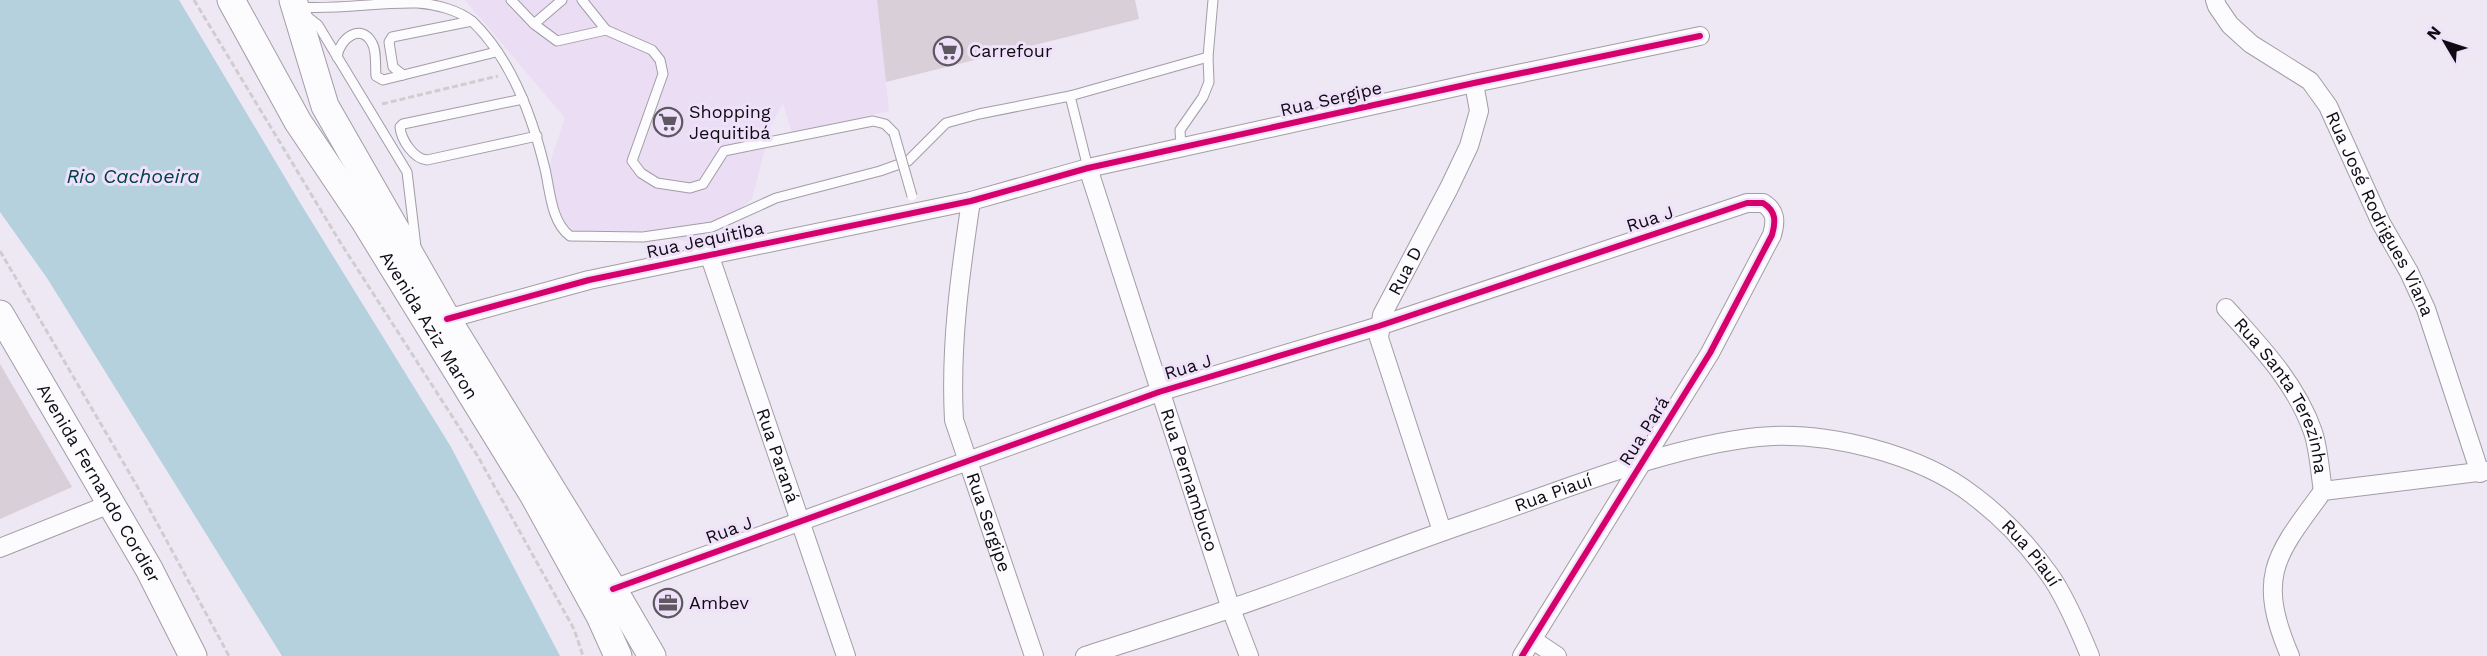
<svg xmlns="http://www.w3.org/2000/svg" width="2487" height="656" font-family="'Work Sans',sans-serif">
<style>
.built{fill:#eaddf4}
.water{fill:#b5d1dd}
.building{fill:#d8cfd9}
.lines{fill:none;stroke-linecap:round;stroke-linejoin:round}
.service-casing{stroke:#a29da6;stroke-width:11}
.minor-casing{stroke:#a29da6;stroke-width:20}
.secondary-casing{stroke:#a29da6;stroke-width:29}
.path{stroke:#cfcdd0;stroke-width:3;stroke-dasharray:6 3;stroke-linecap:butt}
.service{stroke:#fcfbfd;stroke-width:9}
.minor{stroke:#fcfbfd;stroke-width:18}
.secondary{stroke:#fcfbfd;stroke-width:27}
.service-bridge-casing{stroke:#a29da6;stroke-width:11;stroke-linecap:butt}
.service-bridge{stroke:#fcfbfd;stroke-width:9}
.cycleway-casing{stroke:#efe1fa;stroke-width:10}
.cycleway{stroke:#d6006c;stroke-width:6}
.labels{text-anchor:middle;stroke-width:6;stroke-linejoin:round;paint-order:stroke}
.poi-label{font-size:18px;fill:#0f0b13;stroke:#efe1fa;text-anchor:start}
.street-label{font-size:18px;fill:#0f0b13;stroke:#efe1fa}
.water-label{font-size:20px;font-style:italic;fill:#00414e;stroke:#efe1fa}
</style>
<rect width="100%" height="100%" fill="#eee7f4"/>
<polygon class="built" points="465,0 877,0 889,111 792,133 783,103 771,125 752,199 699,243 622,231 570,237 546,175 565,118"/>
<polygon class="water" points="0,0 179,0 302,206 451,447 560,656 282,656 47,278 0,212"/>
<g class="building">
<polygon points="877,0 1135,0 1139,19 886,82"/>
<polygon points="0,364 72,487 0,519"/>
</g>
<g class="lines">
<g class="service-casing">
<g id="service">
<polyline points="511,0 534,24 557,41 606,30"/>
<polyline points="582,0 606,30 652,50 660,60 663,74 632,161 641,173 657,183 690,188 703,184 724,151 873,121 885,124 894,133"/>
<path d="M 298,7 C 338,10 377,2 417,3 C 435,4 459,10 473,22 C 511,59 533,119 545,169 C 550,190 551,222 570,236 L 643,237 L 712,227 L 776,198 L 880,171 L 908,161 L 946,123 L 979,114 L 1070,96 L 1208,57 L 1213,0"/>
<polyline points="304,14 318,25 407,172 416,247"/>
<polyline points="534,24 562,0"/>
<path d="M 337,57 C 340,37 362,23 372,43 C 377,51 375,66 376,76 L 383,80 L 496,52"/>
<polyline points="403,75 393,67 389,42 392,37 472,21"/>
<polyline points="1070,96 1088,168"/>
<path d="M 523,99 L 403,124 L 400,127 C 401,140 414,159 427,160 L 537,136"/>
<polyline points="1181,148 1180,130 1203,97 1209,82 1208,57"/>
</g>
</g>
<g class="minor-casing">
<g id="minor">
<path id="s1" d="M 2215,0 L 2217,6 L 2230,25 L 2251,44 L 2310,81 L 2328,106 L 2381,223 L 2409,272 L 2426,309 L 2480,473"/>
<path id="s2" d="M 1088,168 L 1231,609 L 1249,656"/>
<path id="s3" d="M 971,201 C 960,274 950,346 954,420 L 1034,656"/>
<path id="s4" d="M 709,254 L 846,656"/>
<path id="s5" d="M 2226,308 C 2260,346 2296,383 2313,432 C 2319,450 2320,473 2323,491"/>
<polyline points="447,319 589,280 971,201 1088,168 1474,83 1700,36"/>
<path id="s6" d="M 1442,531 L 1379,338 L 1382,315 L 1449,188 L 1469,146 L 1479,111 L 1474,83"/>
<polyline points="0,548 110,504"/>
<path d="M 613,589 L 1159,392 L 1379,326 L 1747,203 L 1763,203 C 1776,211 1776,221 1772,235 L 1710,353 L 1522,656"/>
<polyline points="1533,640 1557,656"/>
<path id="s7" d="M 1085,656 C 1134,640 1183,625 1232,608 C 1315,580 1396,547 1479,519 C 1567,489 1666,447 1758,437 C 1825,430 1921,454 1974,496 C 2002,517 2029,546 2049,574 C 2063,593 2081,634 2090,656"/>
<path d="M 2290,656 C 2256,576 2275,556 2323,491 L 2487,471"/>
</g>
</g>
<g class="secondary-casing">
<g id="secondary">
<path id="s8" d="M 231,0 L 298,122 L 364,220 L 534,496 L 600,616 L 618,656"/>
<polyline points="293,0 325,106 447,319 613,589 652,656"/>
<path id="s9" d="M 0,314 L 149,569 L 193,656"/>
</g>
</g>
<g class="path">
<polyline points="194,0 340,242 477,455 574,629 583,656"/>
<polyline points="382,104 498,76"/>
<polyline points="0,251 137,486 229,656"/>
</g>
<use href="#service" class="service"/>
<use href="#minor" class="minor"/>
<use href="#secondary" class="secondary"/>
<g class="service-bridge-casing">
<polyline id="service-bridge" points="894,133 912,196"/>
</g>
<use href="#service-bridge" class="service-bridge"/>
<g class="cycleway-casing">
<g id="cycleway">
<polyline points="447,319 589,280 971,201 1088,168 1474,83 1700,36"/>
<path d="M 613,589 L 1159,392 L 1379,326 L 1747,203 L 1763,203 C 1776,211 1776,221 1772,235 L 1710,353 L 1522,656"/>
</g>
</g>
<use href="#cycleway" class="cycleway"/>
</g>
<defs>
<g id="supermarket-ring" transform="scale(1.5)"><circle r="9.5" fill="#efe1fa" stroke="#5d5862" stroke-width="1.5"/><path d="M-6-5.5h2.5l.6 2H6L4.5 2H-2.5L-4.4-4H-6ZM-1.5 3.2a1.3 1.3 0 1 0 .1 0ZM3 3.2a1.3 1.3 0 1 0 .1 0Z" fill="#5d5862"/></g>
<g id="office-ring" transform="scale(1.5)"><circle r="9.5" fill="#efe1fa" stroke="#5d5862" stroke-width="1.5"/><path d="M-6-3h4V-5.5h4V-3h4V5H-6ZM-1-4.5V-3h2v-1.5ZM-6 0V1H6V0Z" fill="#5d5862"/></g>
</defs>
<g fill-rule="evenodd">
<use href="#supermarket-ring" x="948" y="51"/>
<use href="#supermarket-ring" x="668" y="122"/>
<use href="#office-ring" x="668" y="603"/>
</g>
<g class="labels">
<g class="poi-label">
<text x="969" y="57">Carrefour</text>
<text x="689" y="118">Shopping<tspan x="689" dy="21">Jequitibá</tspan></text>
<text x="689" y="609">Ambev</text>
</g>
<g class="street-label">
<text transform="translate(1331 99) rotate(-13)" y="6">Rua Sergipe</text>
<text dy="6" stroke="none"><textPath href="#s1" startOffset="278">Rua José Rodrigues Viana</textPath></text>
<text transform="translate(1650 219) rotate(-18)" y="6">Rua J</text>
<text transform="translate(705 240) rotate(-12)" y="6">Rua Jequitiba</text>
<text dy="6" stroke="none"><textPath href="#s6" startOffset="276">Rua D</textPath></text>
<text dy="6" stroke="none"><textPath href="#s8" startOffset="381">Avenida Aziz Maron</textPath></text>
<text transform="translate(1188 367) rotate(-17)" y="6">Rua J</text>
<text dy="6" stroke="none"><textPath href="#s5" startOffset="106">Rua Santa Terezinha</textPath></text>
<text transform="translate(1644 431) rotate(-58)" y="6">Rua Pará</text>
<text dy="6" stroke="none"><textPath href="#s4" startOffset="213">Rua Paraná</textPath></text>
<text dy="6" stroke="none"><textPath href="#s2" startOffset="328">Rua Pernambuco</textPath></text>
<text dy="6" stroke="none"><textPath href="#s9" startOffset="196">Avenida Fernando Cordier</textPath></text>
<text dy="6" stroke="none"><textPath href="#s7" startOffset="496">Rua Piauí</textPath></text>
<text dy="6" stroke="none"><textPath href="#s3" startOffset="328">Rua Sergipe</textPath></text>
<text transform="translate(729 530) rotate(-20)" y="6">Rua J</text>
<text dy="6" stroke="none"><textPath href="#s7" startOffset="1018">Rua Piauí</textPath></text>
</g>
<g class="water-label">
<text x="133" y="183">Rio Cachoeira</text>
</g>
</g>
<g transform="translate(2445 42) rotate(309)" stroke="#efe1fa" stroke-width="4.5" paint-order="stroke">
<path d="M0-4.5L10 22L0 15L-10 22Z" fill="#0f0b13"/>
<text y="-9" font-size="16" font-weight="bold" text-anchor="middle" fill="#0f0b13">N</text>
</g>
</svg>
